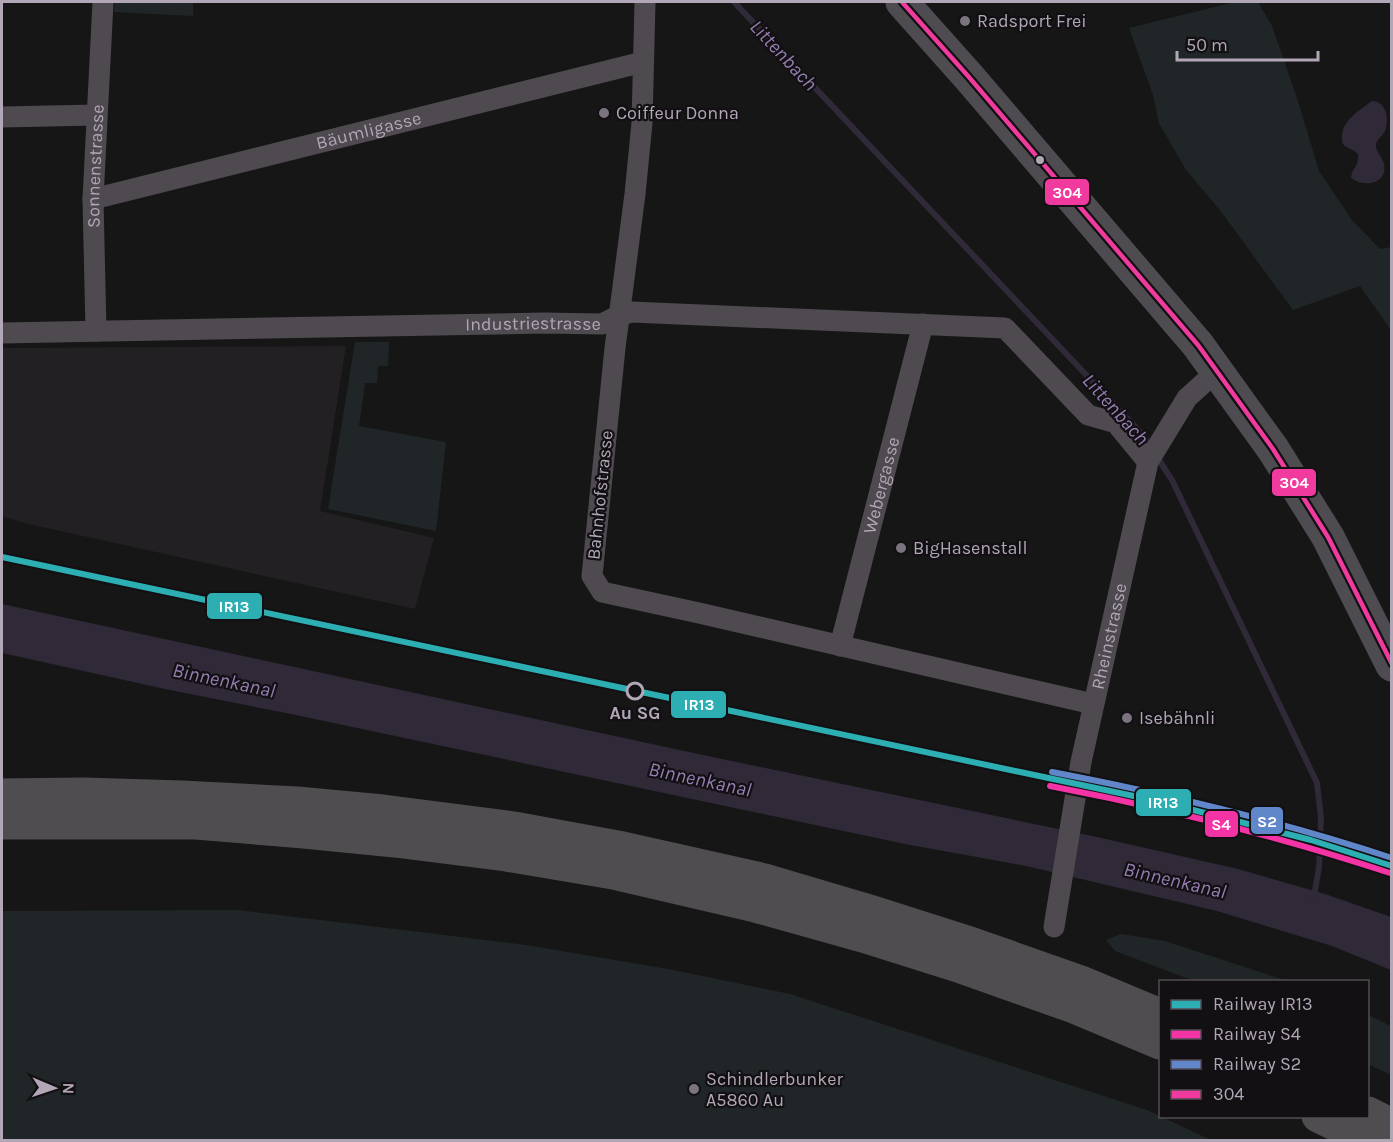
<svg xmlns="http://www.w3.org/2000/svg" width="1393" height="1142" font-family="Karla,sans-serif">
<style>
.built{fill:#222022}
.green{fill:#202627}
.water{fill:#2f2938}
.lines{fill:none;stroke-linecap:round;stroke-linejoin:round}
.stream{stroke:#2f2938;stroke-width:6}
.street{stroke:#4e4a4f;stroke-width:21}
.primary{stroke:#4f4c51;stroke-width:33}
.highway{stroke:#504d50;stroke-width:33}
.bus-1-casing{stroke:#121012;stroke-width:9}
.bus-1{stroke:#f13a9d;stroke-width:4.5}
.rail-1-casing{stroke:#121012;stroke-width:10}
.rail-2-casing{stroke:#121012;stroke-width:10}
.rail-3-casing{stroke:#121012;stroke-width:10}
.rail-1{stroke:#2caeb3;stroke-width:6}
.rail-2{stroke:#f433a5;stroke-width:6}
.rail-3{stroke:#6187cb;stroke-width:6}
.poi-dot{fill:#7b747f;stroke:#121012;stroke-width:2}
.bus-dot{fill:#b2a7b7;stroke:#121012;stroke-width:2}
.stop-dot{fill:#121012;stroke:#b2a7b7;stroke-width:3}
.labels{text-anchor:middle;stroke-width:4.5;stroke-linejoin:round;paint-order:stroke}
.poi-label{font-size:18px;fill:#b2a7b7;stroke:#121012;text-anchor:start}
.street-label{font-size:18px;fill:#b2a7b7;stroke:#121012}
.stop-label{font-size:18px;font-weight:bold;fill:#b2a7b7;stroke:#121012}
.water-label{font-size:20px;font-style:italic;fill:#957eb2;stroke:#121012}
.line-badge{stroke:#121012;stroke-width:2}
.badge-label{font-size:16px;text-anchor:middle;font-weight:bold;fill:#fff}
</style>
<rect width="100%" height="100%" fill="#161616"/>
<polygon class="built" points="346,346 320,511 434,538 415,609 28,524 2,516 2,348"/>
<g class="green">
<polygon points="115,2 193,2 193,16 114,12"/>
<polygon points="1235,2 1258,2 1272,26 1297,98 1319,171 1352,220 1380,249 1391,247 1391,330 1360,286 1293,310 1220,210 1186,170 1159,123 1153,95 1129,28"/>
<polygon points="355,342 389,342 388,366 378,366 377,383 365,383 359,426 446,442 436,531 328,509"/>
<polygon points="238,910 526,945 668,969 790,994 1147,1110 1211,1140 2,1140 2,911"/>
<polygon points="1121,934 1165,941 1287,981 1194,981 1115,951 1106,940"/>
<polygon points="1368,1015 1391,1026 1391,1075 1368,1064"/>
</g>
<g class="water">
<path d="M 1372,101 C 1386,101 1390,119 1385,131 C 1383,136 1375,140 1376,147 C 1377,153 1383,158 1384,164 C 1388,184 1364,188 1351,178 C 1352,168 1359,167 1358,154 C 1354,150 1349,149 1345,146 C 1342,144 1342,141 1342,137 C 1342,120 1359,111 1372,101 Z"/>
<polygon points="2,604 703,755 1097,837 1238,869 1325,894 1391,917 1391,970 1332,946 1217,911 1026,866 905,844 291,714 165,689 2,653"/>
</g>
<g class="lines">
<g class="stream">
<polyline points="734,2 1143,435 1151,448"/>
<polyline points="1157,457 1172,480 1317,783 1321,818 1319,867 1314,897"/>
</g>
<g class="street">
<polyline points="645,2 642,123 635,194 615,348 592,576 602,592 699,613 1093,704"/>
<polyline points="2,117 96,115"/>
<path id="s1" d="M 93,199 L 643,62"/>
<path id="s2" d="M 96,331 L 93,199 L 103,2"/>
<path id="s3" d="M 2,333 L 544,323 L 602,324 L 620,315 L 632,312 L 1005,328 L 1088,415 L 1116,423 L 1148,462"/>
<path id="s4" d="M 840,646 L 923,324"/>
<path id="s5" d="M 1054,927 L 1081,762 L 1148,462 L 1187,398 L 1217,371"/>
</g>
<polyline class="primary" points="902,2 968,76 1198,345 1273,449 1328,537 1392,665"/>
<g class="highway">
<polyline points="2,795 83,794 182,797 297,803 383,811 514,828 623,848 765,880 873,912 973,944 1081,982 1160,1015"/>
<polyline points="2,823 196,823 304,832 395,841 506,855 613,873 755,906 863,936 958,966 1074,1007 1160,1043"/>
<polyline points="1368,1113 1392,1125"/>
<polyline points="1318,1116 1368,1140"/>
</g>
<g class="bus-1-casing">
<polyline id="bus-1" points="902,2 968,76 1198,345 1273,449 1328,537 1392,664"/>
</g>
<use href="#bus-1" class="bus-1"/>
<g class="rail-1-casing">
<polyline id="rail-1" points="2,557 1162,802 1311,840 1392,866"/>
</g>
<g class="rail-2-casing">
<path id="rail-2" d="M 1050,786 C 1165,808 1278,836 1390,873"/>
</g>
<g class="rail-3-casing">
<path id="rail-3" d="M 1052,772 C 1167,794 1280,821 1392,858"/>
</g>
<use href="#rail-1" class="rail-1"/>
<use href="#rail-2" class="rail-2"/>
<use href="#rail-3" class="rail-3"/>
</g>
<g class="poi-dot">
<circle cx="965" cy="21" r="6"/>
<circle cx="604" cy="113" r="6"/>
<circle cx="901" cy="548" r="6"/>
<circle cx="1127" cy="718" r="6"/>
<circle cx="694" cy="1089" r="6"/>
</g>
<circle class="bus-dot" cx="1040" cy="160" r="5"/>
<circle class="stop-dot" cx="635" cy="691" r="8"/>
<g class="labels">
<g class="poi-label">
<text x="977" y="27">Radsport Frei</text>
<text x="616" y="119">Coiffeur Donna</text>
<text x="913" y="554">BigHasenstall</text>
<text x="1139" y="724">Isebähnli</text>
<text x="706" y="1085">Schindlerbunker<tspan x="706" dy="21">A5860 Au</tspan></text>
</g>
<g class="street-label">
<text dy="6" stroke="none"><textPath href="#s1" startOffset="284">Bäumligasse</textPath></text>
<text dy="6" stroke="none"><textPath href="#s2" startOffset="165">Sonnenstrasse</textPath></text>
<text dy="6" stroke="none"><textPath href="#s3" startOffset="531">Industriestrasse</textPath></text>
<text dy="6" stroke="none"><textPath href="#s4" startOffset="166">Webergasse</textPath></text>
<text transform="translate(600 495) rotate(-84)" y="6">Bahnhofstrasse</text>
<text dy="6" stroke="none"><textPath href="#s5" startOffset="296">Rheinstrasse</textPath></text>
</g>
<g class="stop-label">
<text x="635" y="719">Au SG</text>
</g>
<g class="water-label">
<text transform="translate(784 55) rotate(47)" y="7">Littenbach</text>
<text transform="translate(1116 409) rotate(48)" y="7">Littenbach</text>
<text transform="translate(224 680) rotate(12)" y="7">Binnenkanal</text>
<text transform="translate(700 779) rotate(12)" y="7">Binnenkanal</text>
<text transform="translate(1175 880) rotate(13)" y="7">Binnenkanal</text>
</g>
</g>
<g class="line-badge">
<rect x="1044" y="178" width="46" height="28" rx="6" fill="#f13a9d"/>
<rect x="1271" y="468" width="46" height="29" rx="6" fill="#f13a9d"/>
<rect x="206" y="592" width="57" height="28" rx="6" fill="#2caeb3"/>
<rect x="670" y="690" width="57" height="29" rx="6" fill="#2caeb3"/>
<rect x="1135" y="788" width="57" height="29" rx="6" fill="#2caeb3"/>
<rect x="1250" y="806" width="34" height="29" rx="6" fill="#6187cb"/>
<rect x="1204" y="810" width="35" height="28" rx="6" fill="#f433a5"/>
</g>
<g class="badge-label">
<text x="1067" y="198">304</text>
<text x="1294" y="488">304</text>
<text x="234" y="612">IR13</text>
<text x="699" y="710">IR13</text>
<text x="1163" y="808">IR13</text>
<text x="1267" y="827">S2</text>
<text x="1221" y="830">S4</text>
</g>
<rect width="1393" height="1142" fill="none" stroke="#b2a7b7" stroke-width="6"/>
<rect x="1159" y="980" width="210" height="138" fill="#121012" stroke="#524c54" stroke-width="1.5"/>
<rect x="1171" y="1000" width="30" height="9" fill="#2caeb3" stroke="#524c54" stroke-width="1.5"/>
<text x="1213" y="1010" font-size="18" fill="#b2a7b7">Railway IR13</text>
<rect x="1171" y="1030" width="30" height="9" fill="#f433a5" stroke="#524c54" stroke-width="1.5"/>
<text x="1213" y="1040" font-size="18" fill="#b2a7b7">Railway S4</text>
<rect x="1171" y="1060" width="30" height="9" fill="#6187cb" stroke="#524c54" stroke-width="1.5"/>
<text x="1213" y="1070" font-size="18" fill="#b2a7b7">Railway S2</text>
<rect x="1171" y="1090" width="30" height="9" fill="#f13a9d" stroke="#524c54" stroke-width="1.5"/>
<text x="1213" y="1100" font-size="18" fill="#b2a7b7">304</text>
<g transform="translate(54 1088) rotate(92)" stroke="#121012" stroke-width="4.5" paint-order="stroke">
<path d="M0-4.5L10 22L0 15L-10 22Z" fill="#b2a7b7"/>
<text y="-9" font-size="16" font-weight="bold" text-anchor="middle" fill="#b2a7b7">N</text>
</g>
<path d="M1177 51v9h141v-9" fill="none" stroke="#b2a7b7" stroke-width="3"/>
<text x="1186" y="51" font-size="18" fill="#b2a7b7" stroke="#121012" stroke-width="4.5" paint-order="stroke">50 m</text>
</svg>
